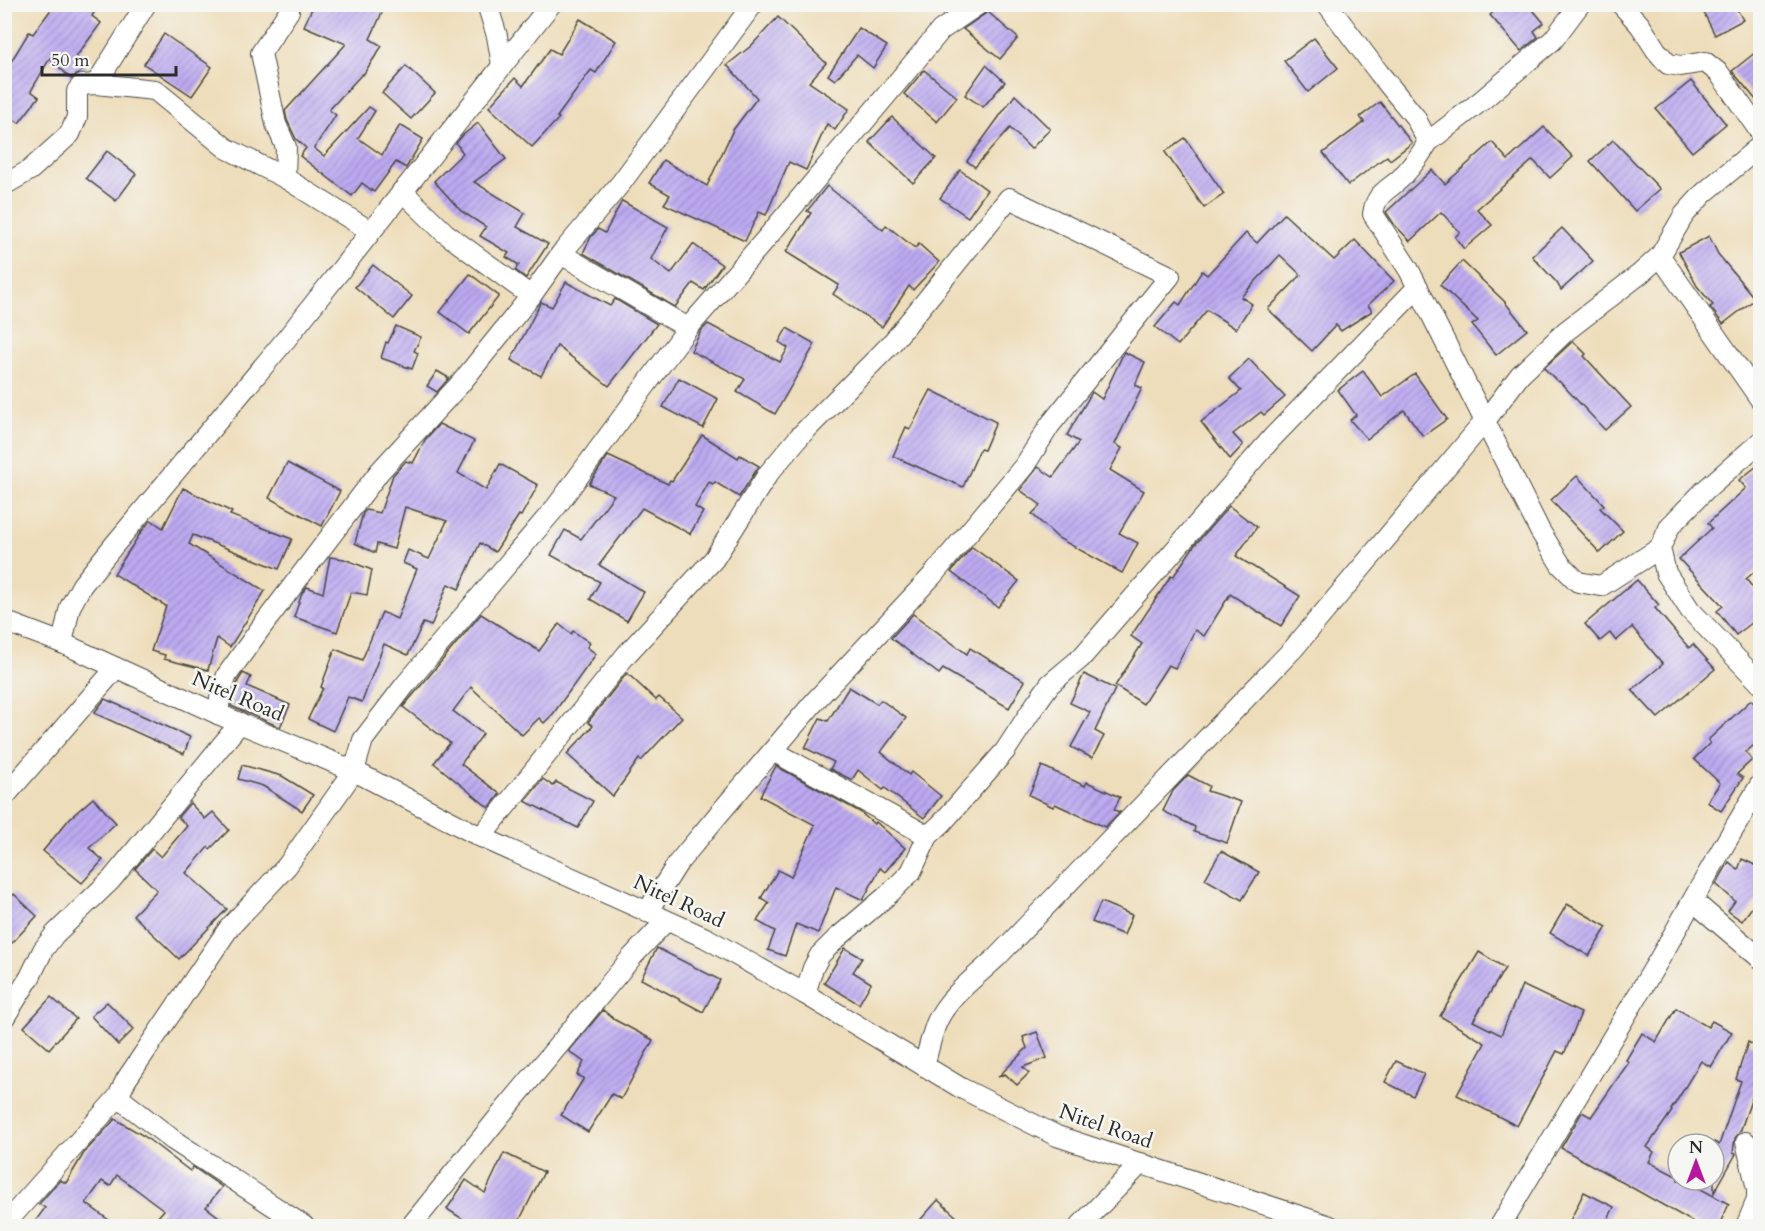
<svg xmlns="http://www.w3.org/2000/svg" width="1765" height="1231" font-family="Cardo,serif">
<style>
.building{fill:url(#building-hatch)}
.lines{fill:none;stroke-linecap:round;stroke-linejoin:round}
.minor-casing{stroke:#484640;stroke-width:22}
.minor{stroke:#fff;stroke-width:20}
.labels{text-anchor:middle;stroke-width:5;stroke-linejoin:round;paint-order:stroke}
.street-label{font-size:21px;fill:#2b2b2b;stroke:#f6f6f2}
</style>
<defs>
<pattern id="building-hatch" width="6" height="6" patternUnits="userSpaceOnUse" patternTransform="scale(1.5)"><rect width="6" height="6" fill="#bdaaf2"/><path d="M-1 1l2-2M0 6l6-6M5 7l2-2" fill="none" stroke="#9a8bc4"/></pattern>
</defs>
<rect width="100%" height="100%" fill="#f6f6f2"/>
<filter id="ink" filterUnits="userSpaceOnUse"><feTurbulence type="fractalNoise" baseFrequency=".0167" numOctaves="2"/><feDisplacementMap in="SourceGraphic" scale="12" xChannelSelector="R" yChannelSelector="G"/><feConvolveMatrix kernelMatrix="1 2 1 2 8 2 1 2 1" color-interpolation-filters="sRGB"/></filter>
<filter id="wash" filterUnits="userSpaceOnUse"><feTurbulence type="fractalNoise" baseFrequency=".008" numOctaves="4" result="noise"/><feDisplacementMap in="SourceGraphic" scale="24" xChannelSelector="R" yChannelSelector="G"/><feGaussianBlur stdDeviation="1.35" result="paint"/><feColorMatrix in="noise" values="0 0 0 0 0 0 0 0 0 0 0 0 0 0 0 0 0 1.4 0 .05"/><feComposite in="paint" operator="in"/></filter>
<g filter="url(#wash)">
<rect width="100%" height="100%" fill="#eeddba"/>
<g id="blocks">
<g class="building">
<polygon points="55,4 99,4 92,16 101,23 76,57 87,67 71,79 50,58 31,91 39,97 19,123 4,112 4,73 29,32 33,34"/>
<polygon points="314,4 386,4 370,39 382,46 363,75 362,74 329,110 336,115 314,148 324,156 369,107 375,111 358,138 382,155 400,125 423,139 406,168 396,162 374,192 362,183 352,196 300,156 306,148 296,139 287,120 285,111 346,44 304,26"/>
<polygon points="1503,4 1528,4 1544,23 1534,31 1538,37 1521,51 1490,15"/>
<polygon points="1715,4 1734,4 1743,20 1715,35 1703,11"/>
<polygon points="988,12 1018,38 1000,59 963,29"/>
<polygon points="778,17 826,63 809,82 849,109 835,130 827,124 806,170 789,162 766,215 759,212 745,241 664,204 670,195 649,183 663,160 707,186 733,130 757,98 727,65 751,46"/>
<polygon points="580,19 616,41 596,73 591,70 557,117 559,118 532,147 489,107 515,78 523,86 550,49 559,54"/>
<polygon points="859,28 887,46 873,68 857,55 835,80 828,75"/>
<polygon points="164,34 212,67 192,96 144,64"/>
<polygon points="1314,38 1338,68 1308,92 1284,61"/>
<polygon points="1761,48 1761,106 1732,71"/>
<polygon points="986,65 1005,82 983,107 965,95"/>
<polygon points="406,66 435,93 411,119 382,93"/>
<polygon points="924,70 957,97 937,122 904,94"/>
<polygon points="1691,81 1726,124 1692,152 1656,109"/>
<polygon points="1015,95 1050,129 1031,149 1010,128 975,167 967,161"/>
<polygon points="1380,102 1412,143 1390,160 1387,156 1348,185 1323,153 1364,122 1360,117"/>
<polygon points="892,117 936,158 913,183 869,142"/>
<polygon points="478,123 506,159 474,182 525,213 517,227 548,244 526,278 515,270 519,265 506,257 509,253 480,236 486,227 461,211 434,181 463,153 456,143 463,135"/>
<polygon points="1544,127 1573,157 1550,178 1533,160 1477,209 1492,225 1464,249 1455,237 1460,232 1441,212 1410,241 1394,224 1386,212 1432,170 1445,184 1492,142 1508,160"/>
<polygon points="1185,138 1224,194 1204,208 1165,152"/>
<polygon points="1613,140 1660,189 1635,211 1590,161"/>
<polygon points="107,151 136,174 116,201 86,178"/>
<polygon points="960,170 987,190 968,217 940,198"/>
<polygon points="827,186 883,230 886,225 915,248 919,244 939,262 913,290 909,286 882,327 833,294 839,285 786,252 811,213 807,211"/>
<polygon points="622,201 668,227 651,259 671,274 693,244 722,265 704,290 693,283 675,307 583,253 591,237 598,229 605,233"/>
<polygon points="1284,214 1334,260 1355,240 1394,281 1368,305 1372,311 1341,331 1336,325 1312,351 1268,309 1301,275 1280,255 1241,297 1252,304 1236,329 1207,310 1178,345 1155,327 1176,302 1180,305 1202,271 1207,275 1246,233 1257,243"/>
<polygon points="1562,228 1593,261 1561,290 1557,283 1532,256"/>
<polygon points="1709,236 1718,254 1755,299 1723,324 1710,307 1713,305 1697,286 1679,252"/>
<polygon points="1462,261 1504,301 1527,330 1496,355 1472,325 1478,321 1440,285"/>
<polygon points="373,265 412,296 394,319 355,287"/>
<polygon points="470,274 499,296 469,334 440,312"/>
<polygon points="566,282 610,306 615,299 657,324 609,386 557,346 541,376 511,360 541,302 552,307"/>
<polygon points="708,324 780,362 788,348 779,342 787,328 815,344 775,414 737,392 745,379 691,351 701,331"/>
<polygon points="396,326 421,337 414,351 418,353 412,369 381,358 386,342 388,343"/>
<polygon points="1573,341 1586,354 1584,356 1631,407 1605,430 1559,381 1558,382 1544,368"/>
<polygon points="1124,352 1145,362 1135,385 1142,388 1115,444 1122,448 1110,470 1144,491 1119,533 1138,543 1122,573 1058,538 1032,514 1041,505 1020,490 1038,467 1053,477 1079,442 1067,435 1092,392 1102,399"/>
<polygon points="1249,359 1285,397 1264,415 1261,412 1233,434 1243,445 1230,459 1201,422 1241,391 1229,378"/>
<polygon points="437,371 449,378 437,392 427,386"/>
<polygon points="1363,371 1382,397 1415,374 1447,419 1423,436 1404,410 1367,439 1350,420 1356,415 1338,390"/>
<polygon points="679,378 718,399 703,428 663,407"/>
<polygon points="931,390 996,422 984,450 980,449 963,487 893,456 906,427 910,429"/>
<polygon points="439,424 474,441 458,473 486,490 500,464 538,485 521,516 519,515 495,552 480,543 459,589 448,584 431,626 423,623 408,655 384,644 362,702 348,697 333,731 308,719 323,688 321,687 335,649 362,660 382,612 397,619 417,569 403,563 408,550 429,559 447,521 405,507 394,549 377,544 375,553 355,543 363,513 366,510 380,513 393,475 406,461 413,463 425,440"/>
<polygon points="702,435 738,458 740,455 759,466 739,497 715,482 713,484 709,482 695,507 703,512 690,534 642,508 599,565 644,592 627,621 590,599 600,582 551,555 565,530 581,539 614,495 589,484 608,456 668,484 670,480 672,481"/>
<polygon points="287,463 340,491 322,526 269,498"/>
<polygon points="1761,463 1761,566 1746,579 1761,598 1761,616 1736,635 1717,611 1723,606 1679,559 1712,528 1708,523 1746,488 1739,480"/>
<polygon points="1577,476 1604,505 1600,508 1623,531 1600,553 1551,500"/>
<polygon points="183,488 232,512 230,515 292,539 279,569 193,535 189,544 265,591 230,647 217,638 208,670 164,659 165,655 151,651 166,606 114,574 141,532 151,520 163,528"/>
<polygon points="1229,506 1257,527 1236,556 1300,596 1281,626 1230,594 1204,636 1195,630 1175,668 1168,665 1143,704 1115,686 1142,644 1131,636 1171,576 1173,577 1194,546"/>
<polygon points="972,547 1019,581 998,607 951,572"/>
<polygon points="330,557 344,559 372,570 367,595 351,592 337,632 294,617 302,593 307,587 323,593"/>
<polygon points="1637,580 1659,605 1655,608 1689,648 1693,644 1715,669 1658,718 1632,690 1663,664 1632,627 1616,641 1610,633 1600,641 1585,624"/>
<polygon points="481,614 539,651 559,624 571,634 573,631 590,643 587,647 596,654 553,714 544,723 539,718 522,735 471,687 453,711 483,734 461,764 500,794 489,808 434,763 450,743 403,707"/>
<polygon points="913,614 967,654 970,648 1025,681 1009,708 943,669 939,674 891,638"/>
<polygon points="243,673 251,677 247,686 290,705 280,727 231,706 238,681"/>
<polygon points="627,673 656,700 659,697 682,717 641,761 639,759 613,796 567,754 593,726 588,722"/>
<polygon points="1084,674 1115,689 1095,731 1104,736 1092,758 1071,747 1090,712 1070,703"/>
<polygon points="849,687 877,704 881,700 906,718 881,752 909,775 911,772 941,796 924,818 885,788 883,790 858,770 852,780 830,769 834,762 805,748 820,718 828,721"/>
<polygon points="105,699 190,737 184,754 94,713"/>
<polygon points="1751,700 1761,710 1761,739 1746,752 1752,760 1737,774 1743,778 1721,811 1707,802 1720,783 1694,759 1710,743 1708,740"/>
<polygon points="242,765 282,776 313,795 302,811 263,786 238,779"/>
<polygon points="776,766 860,812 874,824 876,822 905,848 885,872 880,868 863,900 836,887 818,933 796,924 785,956 768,950 775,931 757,921 769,903 761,898 778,870 791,877 815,825 760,796"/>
<polygon points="1042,766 1085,786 1087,782 1120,797 1114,810 1120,812 1105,827 1055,804 1053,807 1029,795"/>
<polygon points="1188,775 1209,786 1207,791 1241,802 1227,843 1194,832 1195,827 1163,811 1173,791"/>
<polygon points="543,779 553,786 556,782 593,801 578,828 525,801"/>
<polygon points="93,798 116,823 89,848 103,860 82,883 43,851 70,818"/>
<polygon points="190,803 205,819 213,812 229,830 210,849 208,847 186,873 227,909 179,959 133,915 157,890 135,869 152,849 161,857 187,826 178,817"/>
<polygon points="1221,851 1259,872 1242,900 1205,879"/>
<polygon points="1742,859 1757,866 1756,869 1761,872 1761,895 1742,921 1728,911 1735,901 1716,884 1729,862 1738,870"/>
<polygon points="14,894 37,916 12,943 4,937 4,905"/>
<polygon points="1101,902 1132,915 1124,935 1092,922"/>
<polygon points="1567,904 1607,927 1589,956 1550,933"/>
<polygon points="657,948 720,980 703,1012 641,979"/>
<polygon points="845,948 862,958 853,972 871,983 859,1004 824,983"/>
<polygon points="1479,952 1505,968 1473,1021 1501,1035 1522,985 1581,1013 1564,1054 1557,1051 1517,1126 1457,1095 1485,1043 1440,1016"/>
<polygon points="51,997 76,1019 49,1049 24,1027"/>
<polygon points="107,1002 134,1029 118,1045 91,1016"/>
<polygon points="1676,1008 1708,1027 1712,1021 1732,1032 1711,1067 1701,1061 1671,1110 1672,1111 1647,1147 1654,1152 1649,1162 1678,1177 1678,1180 1684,1180 1729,1204 1718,1227 1702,1227 1561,1148 1582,1112 1591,1117 1629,1062 1626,1060 1642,1033 1656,1042"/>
<polygon points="603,1010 615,1020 653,1040 621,1099 612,1094 588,1132 561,1115 584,1078 577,1075 584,1062 569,1051"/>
<polygon points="1037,1032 1047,1058 1023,1067 1029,1073 1017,1085 1005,1074 998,1077 1027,1048 1023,1037"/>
<polygon points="1748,1042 1761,1049 1761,1088 1756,1086 1740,1132 1735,1138 1733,1153 1736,1154 1714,1193 1714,1142 1719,1145 1741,1081 1736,1079"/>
<polygon points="1396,1061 1424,1074 1413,1096 1385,1082"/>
<polygon points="115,1119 144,1136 190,1171 193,1167 222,1187 206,1207 232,1227 149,1227 164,1210 117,1175 110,1186 102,1181 86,1203 118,1227 31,1227 45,1208 39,1204 60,1180 66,1183 84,1153"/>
<polygon points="504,1153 544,1172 516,1227 475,1227 447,1209 466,1180 485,1193"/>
<polygon points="1584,1192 1614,1207 1604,1227 1567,1227"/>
<polygon points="938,1200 959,1219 952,1227 914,1227"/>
</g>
</g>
</g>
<g filter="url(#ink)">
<use href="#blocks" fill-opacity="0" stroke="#484640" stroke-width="1.5"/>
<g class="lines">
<g class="minor-casing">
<g id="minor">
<polyline points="487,4 497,36 502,65"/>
<path d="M 1327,4 L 1379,73 L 1415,117 L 1428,142 C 1421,155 1412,166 1402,177 C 1388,191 1376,192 1373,214 L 1409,270 L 1540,531 L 1561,565 L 1578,582 L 1601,586 L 1660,548"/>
<polyline points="1621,4 1640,25 1656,50 1668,64 1681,66 1705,62 1719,73 1760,132"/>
<polyline points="96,84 146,4"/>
<polyline points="1428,142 1481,101 1553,40 1580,4"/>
<polyline points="285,178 286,147 276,124 261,53 289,11 289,4"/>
<polyline points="4,185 30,170 70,134 77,117 77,91 82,85 96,84 155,90 226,148 285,178 370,231"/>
<polyline points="402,191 445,233 531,296"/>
<polyline points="561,254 688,328"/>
<polyline points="1660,256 1760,399"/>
<polyline points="1760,442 1705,490 1670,526 1660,548 1666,573 1690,610 1760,683"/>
<polyline points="4,621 62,643 218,714 354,771 481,837 706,938 805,994 961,1088 1057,1136 1330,1226"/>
<polyline points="62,643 70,607 82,585 115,544 287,338 551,4"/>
<polyline points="218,714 221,692 227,675 260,629 380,471 461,383 531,296 561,254 621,183 753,4"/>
<polyline points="773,751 928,836"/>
<polyline points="4,797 116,668"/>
<polyline points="481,837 626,655 714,559 768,474 800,436 891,344 1009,198 1170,276 1050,425 1025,465 932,576 816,700 718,815 678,863 647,912"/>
<polyline points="1693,901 1760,958"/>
<polyline points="805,994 813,968 820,955 836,939 889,894 911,872 928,836 942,823 1005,751 1035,705 1050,684 1081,658 1272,438 1418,287"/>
<polyline points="4,1018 30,977 43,950 55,934 111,880 240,723"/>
<path d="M 924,1066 C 928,1052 931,1037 936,1024 C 947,997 977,976 997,957 L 1294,648 L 1485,421 L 1520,375 L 1566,331 L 1640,274 L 1660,256 L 1684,215 L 1704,193 L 1760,146"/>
<polyline points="118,1097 173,1140 304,1226"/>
<polyline points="4,1225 118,1097 126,1080 229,928 287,866 354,771 363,740 405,685 556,507 688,328 765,240 941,30 979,4"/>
<polyline points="411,1226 498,1118 632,957 666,921"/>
<polyline points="1080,1226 1141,1163"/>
<polyline points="1500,1226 1660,958 1723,847 1760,785"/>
<polyline points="1746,1226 1757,1200 1757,1189 1746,1142"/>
</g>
</g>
<use href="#minor" class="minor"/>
</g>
</g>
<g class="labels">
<g class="street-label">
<text transform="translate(238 696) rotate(23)" y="7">Nitel Road</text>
<text transform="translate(679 901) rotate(25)" y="7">Nitel Road</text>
<text transform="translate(1106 1126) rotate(19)" y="7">Nitel Road</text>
</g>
</g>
<rect width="1765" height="1231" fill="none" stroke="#f6f6f2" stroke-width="24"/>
<g transform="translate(1696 1162)"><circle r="28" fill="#f6f6f2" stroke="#a5a5a2" stroke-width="1.5"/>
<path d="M0-4.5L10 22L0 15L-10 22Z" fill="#b5179e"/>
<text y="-9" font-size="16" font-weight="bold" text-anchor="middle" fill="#2b2b2b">N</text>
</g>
<path d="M42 66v9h134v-9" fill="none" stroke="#2b2b2b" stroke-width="3"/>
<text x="51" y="66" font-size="18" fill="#2b2b2b" stroke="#f6f6f2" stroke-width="4.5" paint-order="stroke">50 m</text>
</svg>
